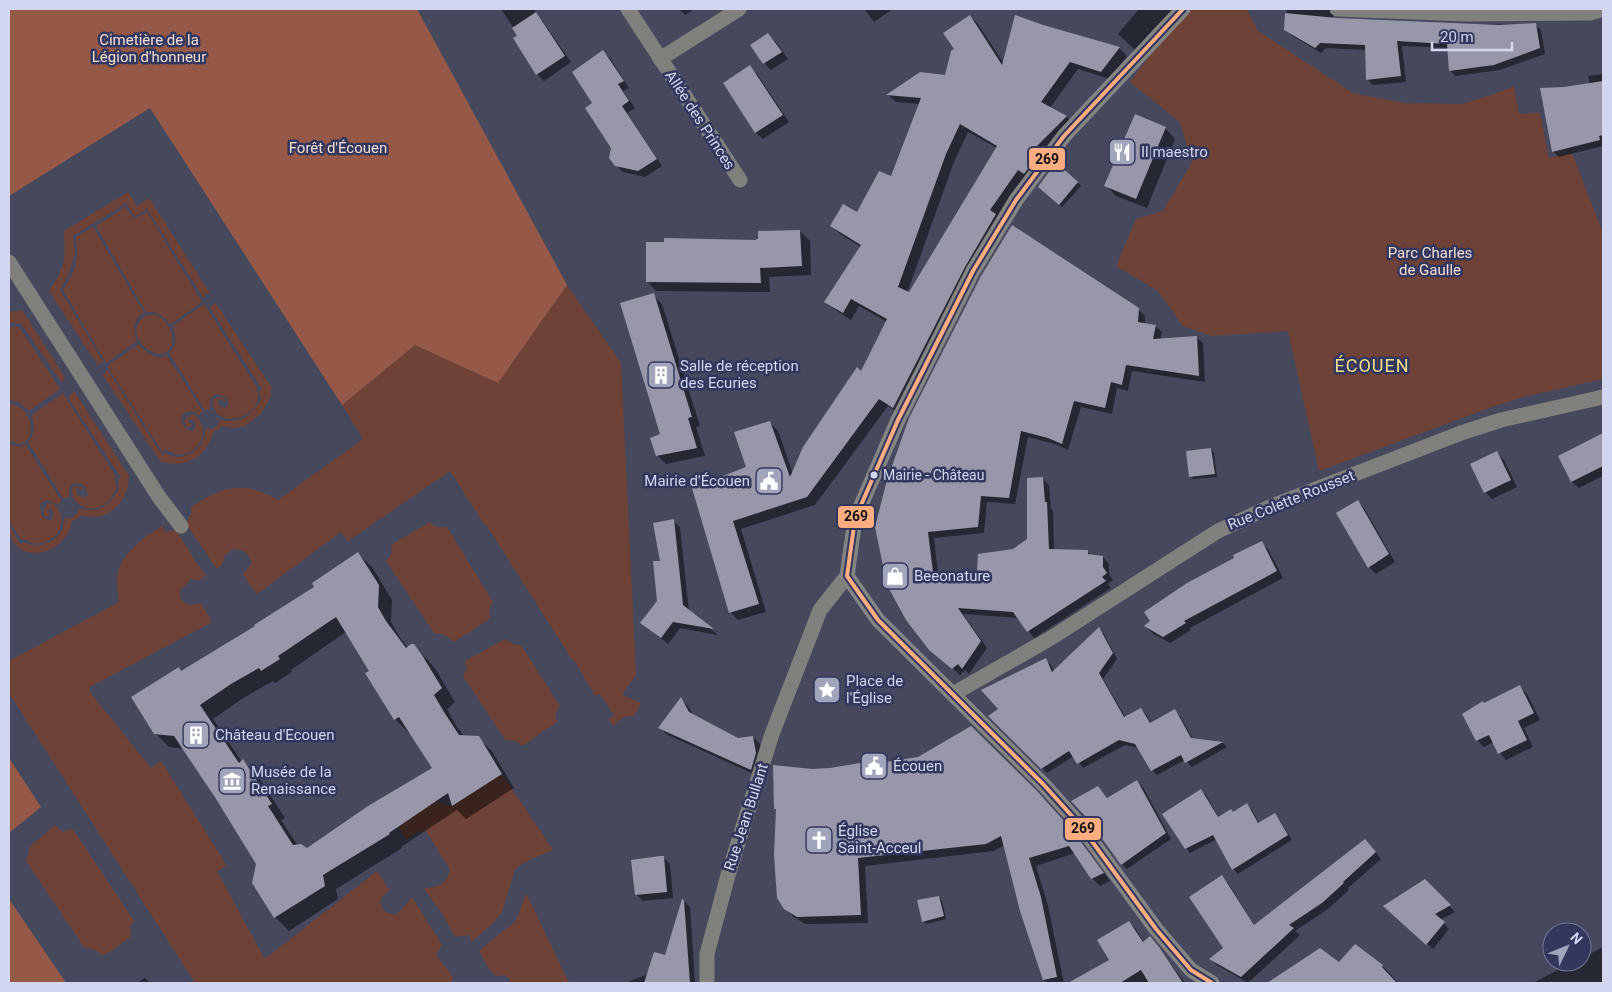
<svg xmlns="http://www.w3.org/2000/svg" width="1612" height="992" font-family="Roboto,sans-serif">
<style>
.green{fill:#6f4237}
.forest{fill:#965948}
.shadow{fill:#0007;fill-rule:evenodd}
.building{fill:#9897a9;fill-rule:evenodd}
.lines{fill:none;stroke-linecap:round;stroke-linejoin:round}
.pedestrian{stroke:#82807d;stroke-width:15}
.minor{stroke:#82807d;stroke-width:15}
.secondary{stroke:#848483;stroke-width:15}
.bus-1-casing{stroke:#32375e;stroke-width:8}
.bus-1{stroke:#ffac80;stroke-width:4}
.bus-dot{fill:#d2d7ef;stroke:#32375e;stroke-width:2}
.labels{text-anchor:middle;stroke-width:5;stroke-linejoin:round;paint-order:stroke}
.bus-label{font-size:14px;fill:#d2d7ef;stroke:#32375e;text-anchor:start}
.park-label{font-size:15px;fill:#f2dcd5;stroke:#32375e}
.street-label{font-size:15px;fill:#d2d7ef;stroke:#32375e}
.poi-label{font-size:15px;fill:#d2d7ef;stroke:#32375e;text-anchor:start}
.quarter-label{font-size:18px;letter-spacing:1px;fill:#efde90;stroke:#32375e}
.line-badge{stroke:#32375e;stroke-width:2}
.pale-badge-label{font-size:14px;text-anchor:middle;font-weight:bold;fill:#111}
</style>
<rect width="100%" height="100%" fill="#46495e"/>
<g class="green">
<polygon points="1184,9 1247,9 1258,31 1353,93 1404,103 1462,104 1494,94 1514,86 1519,114 1540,113 1549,158 1572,153 1603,233 1603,379 1523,397 1489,408 1319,471 1288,331 1212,336 1183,326 1158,291 1116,266 1136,219 1163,211 1192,162 1180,122 1130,82"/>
<path d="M 128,192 L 137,206 L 149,198 L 210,293 L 205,294 L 204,299 L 147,209 L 135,217 L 126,203 L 73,236 L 75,254 L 68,275 L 60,290 L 104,363 L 100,363 L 98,366 L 49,291 C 66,266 65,261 64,231 Z"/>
<path d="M 125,207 L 134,219 L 147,212 L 202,302 L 171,324 C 161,315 160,312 146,312 L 96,226 Z"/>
<path d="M 93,227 L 144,313 C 132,320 133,330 137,341 L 106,363 L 63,290 C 76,270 79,261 76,237 Z"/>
<path d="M 567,285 L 621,363 L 636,675 L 622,695 L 641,703 L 634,716 L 623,717 L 613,726 L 609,719 L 614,715 L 600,694 L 595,696 L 575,661 L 573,661 L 487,526 L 484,524 L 450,471 L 348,541 L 341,532 L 257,594 L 243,574 L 252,563 C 248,552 244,550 233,549 L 225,555 L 222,565 L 217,569 L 186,524 L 192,512 L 190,508 C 221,486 244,480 278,500 L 363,439 L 342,405 L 415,345 L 498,383 Z"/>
<path d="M 215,302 L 271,387 L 271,396 L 261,414 L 245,426 L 233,428 L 222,426 L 218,430 L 214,431 C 206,458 186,469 160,461 L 102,374 L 106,373 L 107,369 L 162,455 L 165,453 C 175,461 194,455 201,444 C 204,440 205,433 206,428 C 213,431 219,427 219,420 C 242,423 249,418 261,399 L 259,392 L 262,389 L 210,308 Z"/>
<path d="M 204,304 L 257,388 L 256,390 L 258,392 C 261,422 210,430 213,399 L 221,397 L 225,399 L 226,402 L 219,399 L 217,403 L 224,409 L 229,405 L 227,397 L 217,394 L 212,396 L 210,402 L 210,410 L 208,409 L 205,410 L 169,353 C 177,344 176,337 173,326 Z"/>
<polygon points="22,310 66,379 64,379 62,383 21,323 9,323 9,312"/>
<path d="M 147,315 C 151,315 155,314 159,316 C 167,321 174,334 172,343 C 165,373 115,333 147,315 Z"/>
<polygon points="9,327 19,327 60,389 29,411 19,402 9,400"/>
<path d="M 139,344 C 144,352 151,355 160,358 L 166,355 L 203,411 L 200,413 L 200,416 L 195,412 L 189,411 L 182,414 C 180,423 183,430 193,431 L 196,425 L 193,420 L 189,420 L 187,422 L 192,424 L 190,427 L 186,427 C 183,419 186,416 194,414 C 218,435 188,466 167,450 L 162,451 L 107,366 Z"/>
<path d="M 74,391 L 129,476 C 129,493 120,507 105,515 C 97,518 88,516 81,515 L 77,519 L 72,521 C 71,526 70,531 67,535 C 51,560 9,561 9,525 L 20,544 L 24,542 C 34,549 53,544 60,533 C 63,529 64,523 65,518 C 71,519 78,516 78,509 C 101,512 108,508 119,488 L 118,481 L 121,478 L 68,397 Z"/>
<path d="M 63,393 L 116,477 L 114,479 L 117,487 C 113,494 110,502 102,506 C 88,513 70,504 72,488 L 75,486 L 84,488 L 84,490 L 77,488 L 76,492 L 79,496 L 83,498 L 88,495 L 85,486 C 79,483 76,483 70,485 L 69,491 L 69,498 L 67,497 L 64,499 L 28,442 C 36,433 34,426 32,415 Z"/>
<path d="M 9,404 C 39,406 37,457 9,440 Z"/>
<path d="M 9,444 L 19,447 L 25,444 L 61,500 L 59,505 L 47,500 L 41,503 C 39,512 41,520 51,520 L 54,514 L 51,509 L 48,509 L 46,512 L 49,511 L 50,513 L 49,516 L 45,517 L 43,511 L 47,504 L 53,503 C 68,516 62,537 43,543 C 30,546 30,539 21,539 L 9,521 Z"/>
<path d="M 430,522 C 435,528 440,528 447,527 L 493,602 C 489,607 488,611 491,618 L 454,642 C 447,635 443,634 434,633 L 386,561 C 391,556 393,553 391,545 Z"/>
<path d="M 162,526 L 166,532 L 176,530 L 197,564 L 206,575 L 200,580 L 190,579 L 186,586 L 180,589 C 179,604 188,608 201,603 L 212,622 L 90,687 L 89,691 L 151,768 L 161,761 L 227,866 L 217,871 L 263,956 L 266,958 L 377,871 L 390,891 C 374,897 380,916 397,914 L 412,897 L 442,945 L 436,955 L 453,977 L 452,983 L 195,983 L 9,693 L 9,661 L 119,602 C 118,594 117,586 117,578 C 119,555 144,537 162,526 Z"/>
<path d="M 505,639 L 515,645 L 521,645 L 560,706 C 556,711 554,715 557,722 L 522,746 C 517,741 513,739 506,741 L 463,676 L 467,668 L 465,661 Z"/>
<path d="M 502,774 L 553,850 L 529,860 L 515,869 L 502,912 L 490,926 L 471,942 L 469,935 L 455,937 L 442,913 L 424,889 C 428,887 433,888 437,886 C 444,884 449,876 450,870 L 426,831 L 419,831 L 406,839 L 398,826 L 438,800 C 443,806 446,805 452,806 Z"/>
<polygon points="55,825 62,832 73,829 134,921 130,927 131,937 103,956 96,950 84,947 26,861 29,853 29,847"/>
<polygon points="526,893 569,983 510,983 510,979 505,975 496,976 488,967 479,951 516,921"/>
</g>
<g class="forest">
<polygon points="9,9 417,9 567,285 498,383 415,345 342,405 150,108 9,196"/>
<polygon points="9,758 41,807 9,833"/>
<polygon points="9,899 64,980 66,983 9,983"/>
</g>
<g class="shadow">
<polygon points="501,9 534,9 571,62 544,81 537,74 515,39 519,36"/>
<polygon points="679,9 695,9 685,15"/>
<polygon points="864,9 893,9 874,22"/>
<polygon points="1139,9 1176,9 1136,51 1118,34"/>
<polygon points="1287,9 1335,9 1333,15 1333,18 1466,25 1535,24 1541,30 1545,54 1500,70 1455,76 1450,70 1449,48 1402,46 1406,82 1373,85 1367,79 1366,50 1326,48 1321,53 1291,35 1285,30"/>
<path d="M 970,16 L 978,24 L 1004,64 L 1119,48 L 1127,56 L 1110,79 L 1078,69 L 1050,108 L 1067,117 L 1074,125 L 1027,177 L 902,415 L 888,406 L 815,505 L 741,529 L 766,612 L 738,620 L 730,612 L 693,488 L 748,468 L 769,422 L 778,431 L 793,474 L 862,373 L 887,322 L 859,306 L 851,320 L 834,309 L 826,301 L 861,247 L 840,234 L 832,226 L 857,214 L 892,178 L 920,104 L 896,102 L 888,95 L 946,77 ZM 968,132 L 997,148 L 910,294 L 907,293 L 954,162 Z"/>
<polygon points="768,34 775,41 788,59 771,70 764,63 752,45"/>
<polygon points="603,52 610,58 629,88 623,91 635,108 627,113 662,166 645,177 623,172 616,165 612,148 594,104"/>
<polygon points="750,67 757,74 789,122 763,139 756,133 724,84"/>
<polygon points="1603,74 1603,146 1559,157 1553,151 1590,84 1588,76"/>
<polygon points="1165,128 1175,139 1147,208 1116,196 1106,185"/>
<polygon points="1056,164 1081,186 1062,207 1039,187"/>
<polygon points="800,231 810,241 811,275 769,277 770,292 656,291 647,281"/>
<polygon points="653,295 662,304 700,426 696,427 705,456 666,464 657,455 662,435"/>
<polygon points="1138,309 1145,316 1145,324 1155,326 1162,332 1160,340 1196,337 1203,343 1205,382 1132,371 1128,391 1117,388 1112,414 1081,407 1068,450 1055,444 1028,437 1015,504 987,502 984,533 934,538 938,573 978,572 1028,540 1043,479 1049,485 1051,509 1053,510 1054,550 1087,551 1092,556 1103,557 1109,564 1109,574 1113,580 1108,584 1111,588 1034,638 1019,618 963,614 987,648 969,674 965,670 960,675 929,649 876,527"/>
<polygon points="1598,437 1603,443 1603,476 1579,488 1572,482"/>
<polygon points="1211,449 1214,453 1217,477 1193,479 1190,476"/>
<polygon points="1497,453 1504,460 1517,487 1492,499 1485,492"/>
<polygon points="1358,502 1364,508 1395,562 1376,574 1369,567"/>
<polygon points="673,521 680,527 689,612 718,635 680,628 668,644 642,623 658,601 662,562"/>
<polygon points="1261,542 1268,549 1283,578 1190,628 1191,630 1170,643 1152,633 1146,626 1236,558"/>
<path d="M 358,554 L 372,567 L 392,600 L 391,622 L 399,636 L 408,648 L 414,646 L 428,660 L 436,670 L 455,702 L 447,709 L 457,727 L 464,736 L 478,738 L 492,751 L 514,788 L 466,819 L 457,810 L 401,847 L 402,848 L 336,889 L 338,899 L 289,931 L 275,917 L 257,864 L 184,749 L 169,747 L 155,733 L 182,672 L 257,626 L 315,587 ZM 346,632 L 370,671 L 366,674 L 395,719 L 409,733 L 410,732 L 433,769 L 307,849 L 298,846 L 281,820 L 285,818 L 257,775 L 243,761 L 242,762 L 213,719 L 245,697 L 273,681 L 275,683 L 292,672 L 291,670 Z"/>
<polygon points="1099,629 1104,634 1117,659 1103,679 1126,718 1141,709 1146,714 1151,723 1174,711 1180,716 1193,739 1223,743 1227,747 1192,767 1185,760 1157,775 1152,770 1139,748 1125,745 1083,768 1074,756 1047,773 990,716 1000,709 1046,660 1051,665 1054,672"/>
<polygon points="1520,687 1527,694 1540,720 1524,728 1533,747 1506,760 1500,753 1494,742 1484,747 1477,740 1484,704"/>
<polygon points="681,699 688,706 693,715 738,739 753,737 760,744 763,761 758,776 666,734 660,727"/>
<polygon points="886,761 887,763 1045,801 1080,840 1110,881 1100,886 1092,878 1075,853 1036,866 1048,906 1064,983 1048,983 1044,980 1005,845 994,851 865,866 868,923 805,924 794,917 785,908 778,811 775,808 812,770 830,769"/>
<polygon points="1137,781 1143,787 1171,839 1127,869 1122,864 1098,787 1108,799"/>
<polygon points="1201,790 1206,795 1219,818 1233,814 1247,805 1252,810 1259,823 1275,815 1279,819 1292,840 1238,874 1233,869 1217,839 1190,853 1186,848"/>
<polygon points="1372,847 1381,859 1348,888 1349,890 1328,909 1295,931 1300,935 1248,983 1217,965 1211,959 1225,949 1221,877 1228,883 1255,926"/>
<polygon points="663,857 670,864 673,898 643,901 636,894"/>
<polygon points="1425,880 1455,912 1440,920 1449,929 1433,949 1390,911"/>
<polygon points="939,897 942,901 946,919 927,924 923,921"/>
<polygon points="684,901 690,907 695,983 625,983 648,974 666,956"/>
<polygon points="1129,922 1136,929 1144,942 1156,945 1185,983 1071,983 1111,961"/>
<polygon points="1355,945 1386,969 1398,983 1269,983 1320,949 1339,964"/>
<polygon points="1603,947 1603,983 1533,983 1573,962 1582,962 1582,958"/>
<polygon points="145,978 150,983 137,983"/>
</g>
<g class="building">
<polygon points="536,12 565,56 536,75 513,38 517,36 512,28"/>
<polygon points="1285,13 1337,18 1499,25 1536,23 1540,48 1494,65 1449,71 1447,44 1397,41 1401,76 1366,80 1365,45 1320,43 1315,48 1284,30"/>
<path d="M 970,15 L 1002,65 L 1015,15 L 1043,25 L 1120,47 L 1101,72 L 1070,62 L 1041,102 L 1067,116 L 1037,146 L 1042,150 L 1024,174 L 1018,170 L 990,210 L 996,214 L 965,267 L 893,408 L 879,399 L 807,497 L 733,521 L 759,604 L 729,613 L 692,488 L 746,467 L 734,432 L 770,421 L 790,477 L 803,447 L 857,367 L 861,371 L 887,319 L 851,299 L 843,313 L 824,302 L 861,245 L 830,226 L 843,204 L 857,212 L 879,171 L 891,176 L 921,98 L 886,95 L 920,72 L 945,75 L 951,51 L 954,49 L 943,33 ZM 960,124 L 997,146 L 909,292 L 898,287 L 946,154 Z"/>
<polygon points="768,33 782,52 763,64 750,45"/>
<polygon points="603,50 624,81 618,84 629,101 622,106 657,159 638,171 615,166 609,158 611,148 585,108 592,103 572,72"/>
<polygon points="750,65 783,115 755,133 723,83"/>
<polygon points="1603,81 1603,135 1599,136 1600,140 1552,152 1540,88 1564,87"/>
<polygon points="1135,114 1166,127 1136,199 1104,186"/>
<polygon points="1056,162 1078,182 1059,205 1038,187"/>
<polygon points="1012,225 1139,308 1138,322 1156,325 1153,339 1197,336 1199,376 1126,365 1122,385 1111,382 1105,408 1074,401 1062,444 1048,438 1021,431 1009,498 981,496 978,527 928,532 933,572 977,571 978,554 1013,549 1027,539 1027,478 1043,477 1045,502 1047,502 1049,549 1088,550 1088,554 1103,556 1103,567 1107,573 1102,577 1106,581 1027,632 1013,612 958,608 981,641 962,669 958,664 952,669 929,650 906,620 887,585 875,527 887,480 909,418 981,276"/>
<polygon points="800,230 802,266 760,268 761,283 646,282 646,242 664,242 664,238 756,240 756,239 758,239 758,231"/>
<polygon points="654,293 692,417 688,418 697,448 656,456 650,438 660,434 620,303"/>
<polygon points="1603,433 1603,466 1571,482 1558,456"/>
<polygon points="1211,448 1215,474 1189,477 1186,451"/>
<polygon points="1497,451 1511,480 1484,493 1470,464"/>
<polygon points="1358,500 1389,554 1368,568 1336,513"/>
<polygon points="674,519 683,605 714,629 673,622 661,638 640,623 657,601 653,561 660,561 653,523"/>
<polygon points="1262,541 1277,571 1184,621 1186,623 1163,637 1144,626 1150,621 1144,612 1187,583 1234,558 1233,555"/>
<path d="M 358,552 L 379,585 L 378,607 L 386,621 L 406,648 L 411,644 L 414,644 L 422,655 L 442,688 L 434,695 L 444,712 L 459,735 L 479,736 L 502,774 L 452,806 L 448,793 L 389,833 L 390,834 L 323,875 L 325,886 L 274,918 L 252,883 L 256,864 L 216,799 L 174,736 L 154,734 L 131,697 L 179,667 L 181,671 L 255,626 L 254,625 L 314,587 L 312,583 ZM 336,617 L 369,671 L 365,673 L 394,720 L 399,717 L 432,768 L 368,806 L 307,848 L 301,844 L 293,845 L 268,806 L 272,804 L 243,759 L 239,763 L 200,705 L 231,684 L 259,668 L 261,671 L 280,659 L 278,656 Z"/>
<polygon points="1099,627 1113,653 1099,673 1124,717 1141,708 1150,723 1175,709 1191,738 1223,742 1185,763 1181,755 1151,771 1135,744 1119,740 1077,764 1069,751 1041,769 988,716 998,709 981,690 1046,658 1052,672"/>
<polygon points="1520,685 1534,713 1518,721 1527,740 1498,754 1489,735 1476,741 1462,714 1483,701 1484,703"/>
<polygon points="681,697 689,712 738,738 753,736 756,753 751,770 658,728"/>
<polygon points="971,726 1037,791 1073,831 1104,873 1091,879 1069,846 1029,858 1041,897 1057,977 1043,980 1020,911 1001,836 986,844 858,858 861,915 797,917 784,909 777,898 774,855 776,809 774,809 773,765 812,769 830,768 866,762 886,760 886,762 918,757"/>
<polygon points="1137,780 1166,833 1121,865 1088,819 1071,801 1098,786 1107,798"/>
<polygon points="1201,789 1218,817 1231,809 1233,812 1247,803 1258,823 1275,813 1288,835 1232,870 1213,835 1185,849 1162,814"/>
<polygon points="1365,839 1376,852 1343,882 1344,883 1322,903 1289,925 1294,928 1241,977 1209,959 1223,948 1189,897 1222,875 1254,925"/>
<polygon points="660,856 664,856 667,892 635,895 631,860"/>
<polygon points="1425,879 1451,905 1435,914 1445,922 1426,945 1383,906"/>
<polygon points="939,896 944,916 922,922 917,900"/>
<polygon points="682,899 684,900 690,983 644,983 654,952 665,955"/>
<polygon points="1129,921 1143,942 1150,936 1159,947 1183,983 1149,983 1141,970 1120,983 1068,983 1109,960 1097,940"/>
<polygon points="1355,944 1383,965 1382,967 1397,983 1267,983 1320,948 1339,962"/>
</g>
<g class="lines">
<polyline class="pedestrian" points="9,262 159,497 181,526"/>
<g class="minor">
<polyline points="628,9 740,180"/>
<polyline points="1337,9 1466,14 1590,13 1603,9"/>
<polyline points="660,59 739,9"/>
<polyline points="953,694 1051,638 1218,531 1272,506 1461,433 1501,420 1603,397"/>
<polyline points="707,983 707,954 728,875 772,734 820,610 847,576"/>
</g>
<polyline class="secondary" points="1183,9 1064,136 1016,200 973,271 898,420 855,519 847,576 878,620 1044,785 1080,825 1156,929 1191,970 1212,983"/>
<g class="bus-1-casing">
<polyline id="bus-1" points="1183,9 1064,136 1016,200 973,271 898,420 855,519 847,576 878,620 1044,785 1080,825 1156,929 1191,970 1212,983"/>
</g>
<use href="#bus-1" class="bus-1"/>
</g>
<defs>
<g id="restaurant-square" transform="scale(1.4375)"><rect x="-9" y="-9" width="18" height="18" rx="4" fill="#a1a5bc" stroke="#32375e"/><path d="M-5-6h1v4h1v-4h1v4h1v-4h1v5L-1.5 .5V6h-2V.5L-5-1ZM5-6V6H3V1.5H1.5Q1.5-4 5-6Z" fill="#fff"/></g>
<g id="building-square" transform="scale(1.4375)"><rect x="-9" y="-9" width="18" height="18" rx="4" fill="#a1a5bc" stroke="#32375e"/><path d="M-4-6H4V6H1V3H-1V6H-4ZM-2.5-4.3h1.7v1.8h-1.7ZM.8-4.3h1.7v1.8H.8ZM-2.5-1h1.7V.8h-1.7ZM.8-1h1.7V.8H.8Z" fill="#fff"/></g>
<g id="civic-square" transform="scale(1.4375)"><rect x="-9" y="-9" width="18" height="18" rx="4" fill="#a1a5bc" stroke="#32375e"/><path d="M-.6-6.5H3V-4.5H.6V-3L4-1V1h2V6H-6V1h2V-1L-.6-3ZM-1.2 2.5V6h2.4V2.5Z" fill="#fff"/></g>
<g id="shop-square" transform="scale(1.4375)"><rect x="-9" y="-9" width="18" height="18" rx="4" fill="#a1a5bc" stroke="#32375e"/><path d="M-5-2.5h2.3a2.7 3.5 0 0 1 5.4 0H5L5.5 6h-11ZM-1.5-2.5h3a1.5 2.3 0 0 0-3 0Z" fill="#fff"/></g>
<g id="sight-square" transform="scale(1.4375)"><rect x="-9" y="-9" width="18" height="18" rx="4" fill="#a1a5bc" stroke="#32375e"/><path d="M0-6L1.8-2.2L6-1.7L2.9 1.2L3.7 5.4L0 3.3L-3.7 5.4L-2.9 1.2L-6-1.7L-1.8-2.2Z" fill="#fff"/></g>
<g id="museum-square" transform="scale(1.4375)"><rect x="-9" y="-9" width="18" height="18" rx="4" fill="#a1a5bc" stroke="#32375e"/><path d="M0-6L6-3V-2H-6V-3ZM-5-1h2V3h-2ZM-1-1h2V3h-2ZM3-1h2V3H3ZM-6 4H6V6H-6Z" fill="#fff"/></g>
<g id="church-square" transform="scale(1.4375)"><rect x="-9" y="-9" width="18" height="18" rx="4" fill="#a1a5bc" stroke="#32375e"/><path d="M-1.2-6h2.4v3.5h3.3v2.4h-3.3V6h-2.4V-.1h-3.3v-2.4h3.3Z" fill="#fff"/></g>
</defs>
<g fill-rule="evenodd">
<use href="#restaurant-square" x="1122" y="152"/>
<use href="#building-square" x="661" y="375"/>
<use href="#civic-square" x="769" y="481"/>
<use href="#shop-square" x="895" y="576"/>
<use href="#sight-square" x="827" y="690"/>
<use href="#building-square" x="196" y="735"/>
<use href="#civic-square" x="874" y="766"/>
<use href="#museum-square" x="232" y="781"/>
<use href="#church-square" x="819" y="840"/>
</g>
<circle class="bus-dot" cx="874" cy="475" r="4.5"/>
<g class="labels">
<g class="bus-label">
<text x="883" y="480">Mairie - Château</text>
</g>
<g class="park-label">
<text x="149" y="45">Cimetière de la<tspan x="149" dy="17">Légion d'honneur</tspan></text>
<text x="338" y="153">Forêt d'Écouen</text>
<text x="1430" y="258">Parc Charles<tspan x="1430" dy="17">de Gaulle</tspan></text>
</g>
<g class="street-label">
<text transform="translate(700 120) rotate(57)" y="5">Allée des Princes</text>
<text transform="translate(1291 500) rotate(-22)" y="5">Rue Colette Rousset</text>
<text transform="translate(746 817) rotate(-72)" y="5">Rue Jean Bullant</text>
</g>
<g class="poi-label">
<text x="1141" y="157">Il maestro</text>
<text x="680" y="371">Salle de réception<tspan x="680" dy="17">des Ecuries</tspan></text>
<text x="750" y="486" text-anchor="end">Mairie d'Écouen</text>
<text x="914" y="581">Beeonature</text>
<text x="846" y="686">Place de<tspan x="846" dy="17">l'Église</tspan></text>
<text x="215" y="740">Château d'Ecouen</text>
<text x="893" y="771">Écouen</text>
<text x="251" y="777">Musée de la<tspan x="251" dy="17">Renaissance</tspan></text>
<text x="838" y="836">Église<tspan x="838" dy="17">Saint-Acceul</tspan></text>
</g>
<g class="quarter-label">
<text x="1372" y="372">ÉCOUEN</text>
</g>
</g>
<g class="line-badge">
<rect x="1028" y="147" width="38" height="24" rx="5" fill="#ffac80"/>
<rect x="837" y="505" width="38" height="24" rx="5" fill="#ffac80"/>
<rect x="1064" y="817" width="38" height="24" rx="5" fill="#ffac80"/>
</g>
<g class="pale-badge-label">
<text x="1047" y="164">269</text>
<text x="856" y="521">269</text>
<text x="1083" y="833">269</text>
</g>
<rect width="1612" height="992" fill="none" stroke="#d2d7ef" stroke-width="20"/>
<g transform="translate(1567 947) rotate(47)"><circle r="24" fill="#32375e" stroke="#727798"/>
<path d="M0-4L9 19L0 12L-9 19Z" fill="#a1a5bc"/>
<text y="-8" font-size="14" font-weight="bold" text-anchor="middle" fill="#d2d7ef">N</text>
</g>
<path d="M1432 42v8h80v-8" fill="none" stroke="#d2d7ef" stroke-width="2.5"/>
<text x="1440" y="42" font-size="15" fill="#d2d7ef" stroke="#32375e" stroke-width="4" paint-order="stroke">20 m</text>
</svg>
